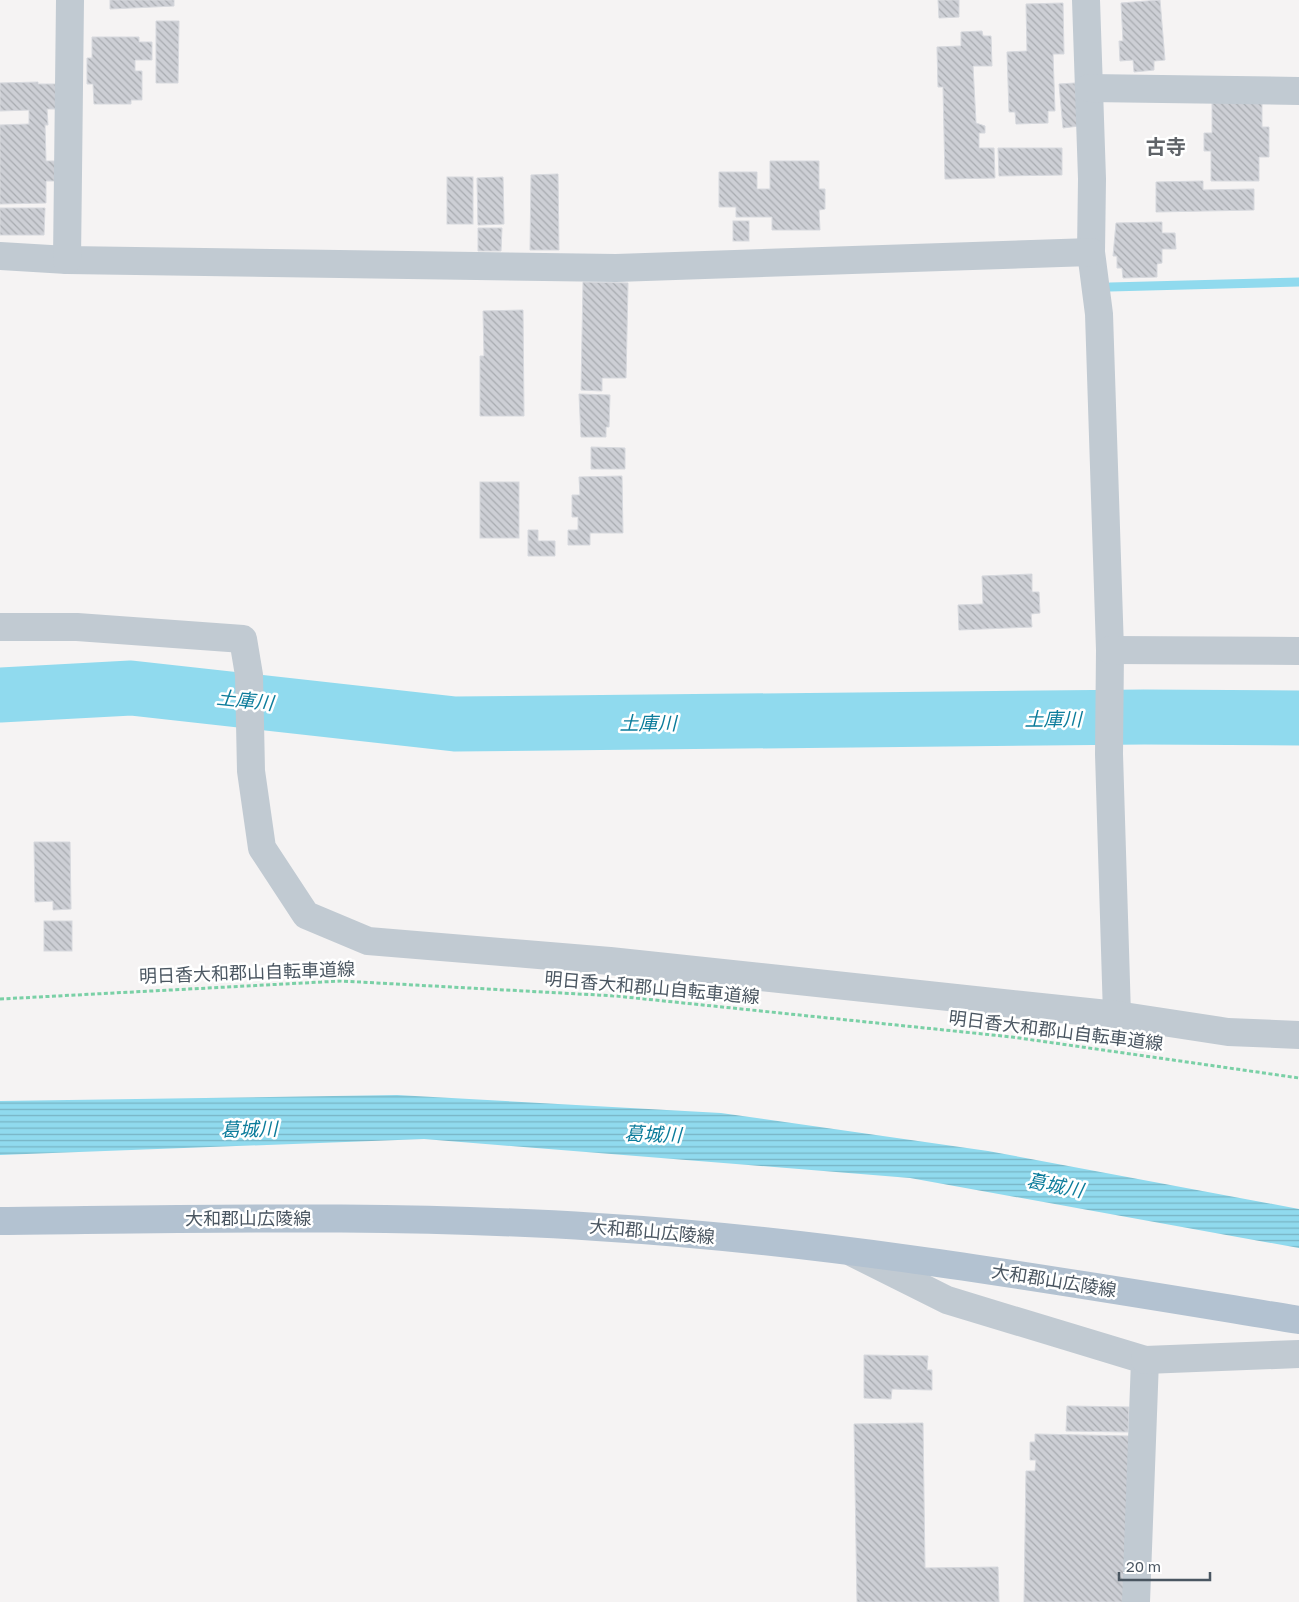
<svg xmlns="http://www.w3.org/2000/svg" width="1299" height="1602" font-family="'Golos Text','Noto Sans JP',sans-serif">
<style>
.water{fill:url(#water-rules)}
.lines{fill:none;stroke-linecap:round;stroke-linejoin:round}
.stream{stroke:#90daee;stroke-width:9}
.river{stroke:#90daee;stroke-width:55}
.building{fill:url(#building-back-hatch);stroke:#d7d9de}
.path{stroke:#7ad0a6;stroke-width:3;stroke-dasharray:4 2.5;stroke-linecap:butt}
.minor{stroke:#c1cad2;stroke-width:28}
.major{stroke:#b3c2d1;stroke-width:28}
.labels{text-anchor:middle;stroke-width:5;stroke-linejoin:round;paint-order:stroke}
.street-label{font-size:18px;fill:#4a5661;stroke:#fff}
.water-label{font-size:19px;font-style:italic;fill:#0c7c9b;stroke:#fff}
.quarter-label{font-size:20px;font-weight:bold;fill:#5f6368;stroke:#fff}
</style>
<defs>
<pattern id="water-rules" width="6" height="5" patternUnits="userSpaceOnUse" patternTransform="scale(1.25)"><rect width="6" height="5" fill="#90daee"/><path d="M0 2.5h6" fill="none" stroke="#78b4c4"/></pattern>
<pattern id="building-back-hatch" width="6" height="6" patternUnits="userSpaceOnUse" patternTransform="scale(1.25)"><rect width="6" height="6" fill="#cdcfd5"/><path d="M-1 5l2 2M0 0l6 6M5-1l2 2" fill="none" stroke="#a8abb0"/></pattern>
</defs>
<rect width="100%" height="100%" fill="#f5f3f3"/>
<polygon class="water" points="397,1095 721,1113 988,1151 1299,1209 1299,1248 910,1178 424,1139 0,1155 0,1101"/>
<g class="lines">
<polyline class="stream" points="1110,287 1299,282"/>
<polyline class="river" points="0,695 131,688 455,724 1144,717 1299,718"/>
</g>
<g class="building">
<polygon points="110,0 174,0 174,6 110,9"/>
<polygon points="938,0 959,0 959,17 939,18"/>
<polygon points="1160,0 1165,60 1154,61 1154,70 1134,72 1133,60 1120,61 1119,41 1123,41 1121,3"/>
<polygon points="1063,3 1064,54 1053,54 1055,111 1048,111 1048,123 1016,124 1015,112 1009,112 1007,52 1027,51 1026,4"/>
<polygon points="156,21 179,21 178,83 156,83"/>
<polygon points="982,31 983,36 991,36 992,66 973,66 976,123 985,126 985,133 979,133 979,148 994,148 995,178 945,179 943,87 938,87 937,47 961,46 961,32"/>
<polygon points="92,37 139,37 139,42 152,42 152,60 135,60 135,71 142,71 142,100 131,100 131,104 94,104 93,84 87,84 87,58 92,58"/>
<polygon points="38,82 38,84 61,84 61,109 47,109 48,125 45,125 46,161 62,161 62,181 46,181 46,203 0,204 0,125 29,124 29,110 0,111 0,83"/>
<polygon points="1075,83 1079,126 1063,128 1059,84"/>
<polygon points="1262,102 1262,127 1269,127 1269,157 1259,157 1259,181 1211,181 1211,151 1204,151 1204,133 1212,133 1212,103"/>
<polygon points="998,148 1062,148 1062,175 999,176"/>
<polygon points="770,161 819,161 819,189 825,189 825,209 819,210 820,230 772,230 772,217 736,217 736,207 719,207 719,172 757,172 757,189 770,189"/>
<polygon points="558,174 559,250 530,250 531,175"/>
<rect x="447" y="177" width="26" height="47"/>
<polygon points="503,177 504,224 478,225 477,178"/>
<polygon points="1203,181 1203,190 1254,189 1254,210 1156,212 1156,182"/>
<polygon points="0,208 45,208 44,235 0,235"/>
<rect x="733" y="221" width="16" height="20"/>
<polygon points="1162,222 1162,233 1175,233 1176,249 1162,249 1162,263 1157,264 1157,277 1123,278 1122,268 1117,268 1117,256 1113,256 1116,223"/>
<polygon points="478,228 502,228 501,251 478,251"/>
<polygon points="583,282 628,283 626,378 602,378 602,391 581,390"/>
<polygon points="523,310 524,416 480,416 480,356 484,356 483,311"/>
<polygon points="579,394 610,395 609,427 606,427 606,437 581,437"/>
<polygon points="591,447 625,448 625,469 591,469"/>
<polygon points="622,476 623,533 590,533 590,545 568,545 568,530 578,530 578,517 572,517 572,495 580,495 579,477"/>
<rect x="480" y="482" width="39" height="56"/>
<polygon points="528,530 538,530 538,541 555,541 555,556 528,556"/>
<polygon points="1032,574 1032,592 1039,592 1040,613 1031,614 1032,627 959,630 958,605 983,604 982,576"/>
<polygon points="34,842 70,842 71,909 53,910 53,901 35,902"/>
<rect x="44" y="921" width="28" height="30"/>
<polygon points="864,1355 928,1356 927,1370 932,1370 932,1390 892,1389 891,1399 864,1398"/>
<polygon points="1067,1406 1129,1407 1128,1432 1066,1431"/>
<polygon points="923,1423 925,1568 998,1567 999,1602 857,1602 854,1424"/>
<polygon points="1035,1434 1129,1436 1125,1602 1024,1602 1026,1471 1035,1471 1036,1460 1030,1460 1030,1442 1035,1442"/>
</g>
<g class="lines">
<polyline class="path" points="0,999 341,981 616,996 1012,1037 1299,1078"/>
<g class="minor">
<polyline points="1086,0 1092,179 1091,252 1099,314 1110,650 1109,754 1117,1015"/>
<polyline points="1089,88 1299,91"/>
<polyline points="0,256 67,260 616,268 1091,252"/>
<polyline points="67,260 70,0"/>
<polyline points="0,627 77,627 243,639 249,675 251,771 262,848 306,915 368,941 610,961 1117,1015 1228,1032 1299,1035"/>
<polyline points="1110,650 1299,651"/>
<polyline points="853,1253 947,1300 1145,1360 1136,1602"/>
<polyline points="1145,1360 1299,1354"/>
</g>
<path class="major" d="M 0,1221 C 199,1219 398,1214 597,1227 C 832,1241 1066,1282 1299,1320"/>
</g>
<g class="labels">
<g class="street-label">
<text transform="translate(247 973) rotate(-2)" y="6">明日香大和郡山自転車道線</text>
<text transform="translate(652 988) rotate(5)" y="6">明日香大和郡山自転車道線</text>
<text transform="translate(1056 1031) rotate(7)" y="6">明日香大和郡山自転車道線</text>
<text x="248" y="1225">大和郡山広陵線</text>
<text transform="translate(652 1232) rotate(5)" y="6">大和郡山広陵線</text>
<text transform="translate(1054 1281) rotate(9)" y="6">大和郡山広陵線</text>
</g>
<g class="water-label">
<text transform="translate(245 700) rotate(6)" y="7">土庫川</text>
<text x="1053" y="726">土庫川</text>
<text x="648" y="730">土庫川</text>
<text transform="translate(249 1129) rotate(-1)" y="7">葛城川</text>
<text transform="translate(653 1134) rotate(2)" y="7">葛城川</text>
<text transform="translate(1055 1185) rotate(11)" y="7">葛城川</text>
</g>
<g class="quarter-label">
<text x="1166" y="154">古寺</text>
</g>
</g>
<path d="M1119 1572v8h91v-8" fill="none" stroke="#4a5661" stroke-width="2.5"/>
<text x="1126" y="1572" font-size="15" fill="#4a5661" stroke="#ffffff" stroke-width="4" paint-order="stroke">20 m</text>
</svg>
